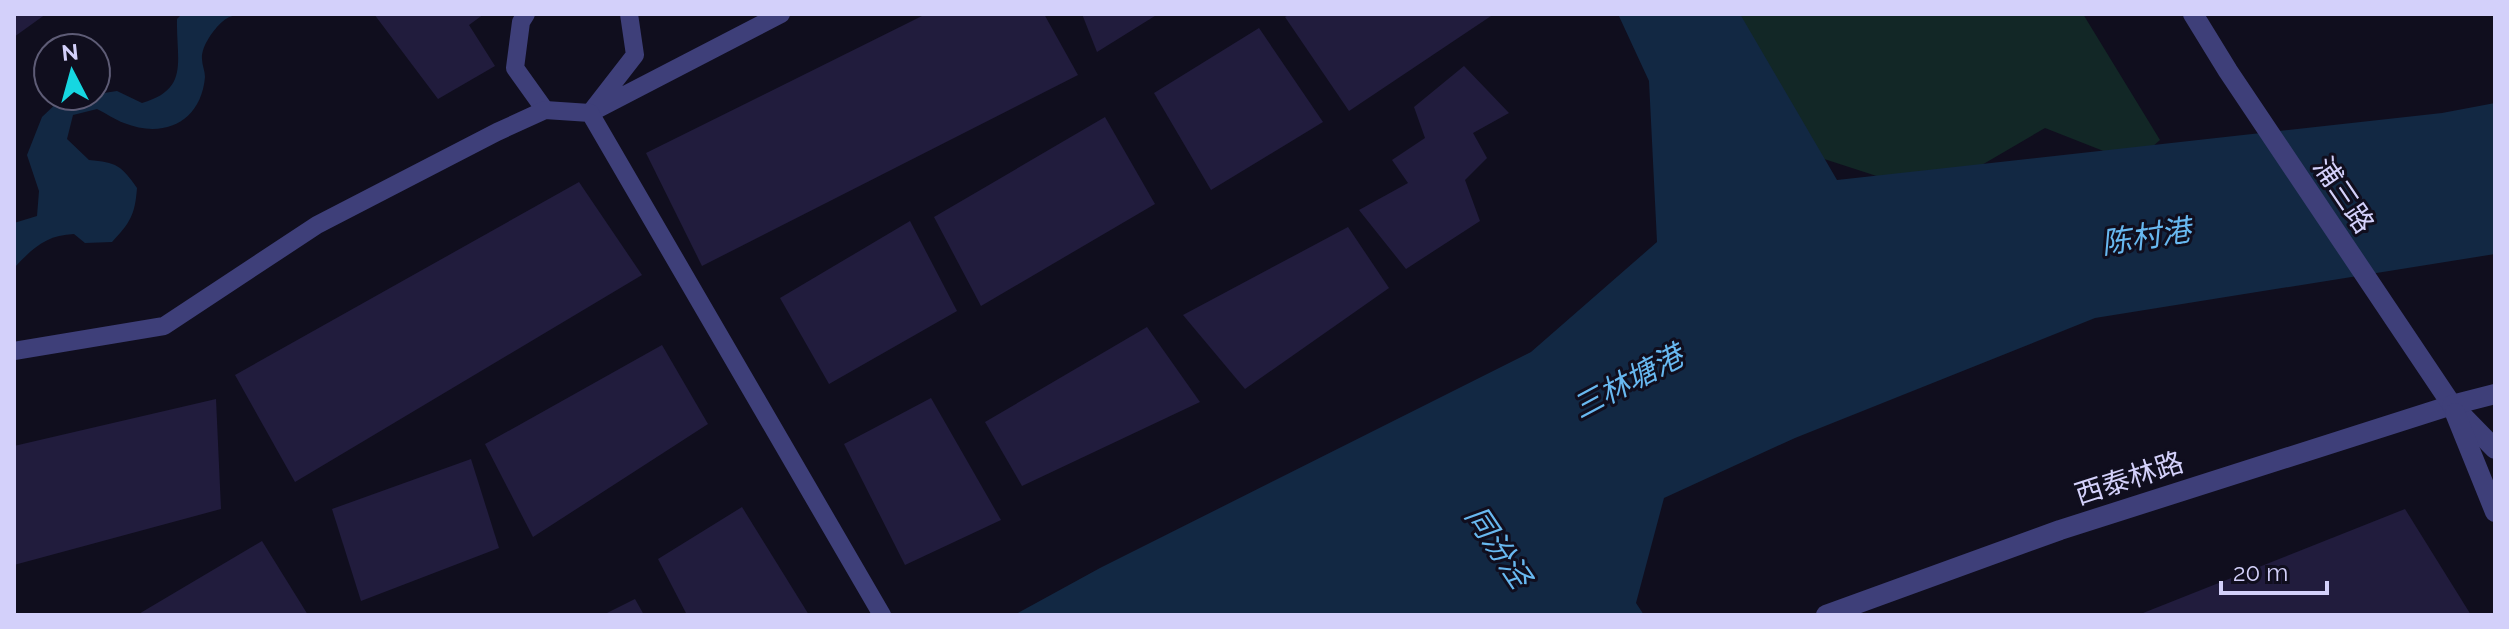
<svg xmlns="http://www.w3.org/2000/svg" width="2509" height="629" font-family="Raleway,'Noto Sans SC',sans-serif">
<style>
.green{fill:#122726}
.water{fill:#122843}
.building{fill:#211c3d}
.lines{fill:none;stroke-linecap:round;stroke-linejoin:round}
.service{stroke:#3e3f79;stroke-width:18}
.minor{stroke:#3e3f79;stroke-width:20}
.tertiary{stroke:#3e3f79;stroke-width:20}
.labels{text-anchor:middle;stroke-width:6;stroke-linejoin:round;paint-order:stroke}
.street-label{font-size:28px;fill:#d3d0fa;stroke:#100e1e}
.water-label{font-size:30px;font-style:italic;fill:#68b8f0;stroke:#100e1e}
</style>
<rect width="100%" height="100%" fill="#100e1e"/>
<polygon class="green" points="1737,14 2083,14 2160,140 2134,163 2045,128 1932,194 1815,156"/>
<g class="water">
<path d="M 182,14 L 263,14 C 249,14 233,12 222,22 C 213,30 201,47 202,59 C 202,65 205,71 205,77 C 201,122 164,139 124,123 C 115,120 106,113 97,109 L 73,115 L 67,139 L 89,160 C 116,162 122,166 137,188 C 135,215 130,223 112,242 L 85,243 L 74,234 C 46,235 33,248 14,268 L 14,223 L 37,216 L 39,191 L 27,155 L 42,117 L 62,98 L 96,96 L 96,90 L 104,93 L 117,91 L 142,103 C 190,89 176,61 177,19 Z"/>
<polygon points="1618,14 1740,14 1837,180 2442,113 2495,103 2495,254 2095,318 1795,438 1664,498 1636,603 1644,615 1014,615 1100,568 1531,352 1657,242 1649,81"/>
</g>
<g class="building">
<polygon points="14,14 46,14 14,37"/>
<polygon points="374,14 484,14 469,25 495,66 438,99"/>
<polygon points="926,14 1044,14 1078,75 702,266 646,153"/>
<polygon points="1082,14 1158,14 1097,52"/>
<polygon points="1290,14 1494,14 1349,111 1285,17"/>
<polygon points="1259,28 1323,122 1211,190 1154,93"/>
<polygon points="1464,66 1509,113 1473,133 1487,158 1465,180 1480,221 1406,269 1359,210 1408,183 1392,160 1425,138 1414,107"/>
<polygon points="1105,117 1155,204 981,306 934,217"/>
<polygon points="579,182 642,275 295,482 235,375"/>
<polygon points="910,221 957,311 829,384 780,298"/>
<polygon points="1348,227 1389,288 1245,389 1183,315"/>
<polygon points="1147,327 1200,402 1022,486 985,422"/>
<polygon points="662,345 708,424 533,537 485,444"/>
<polygon points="931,398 1001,520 905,565 844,444"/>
<polygon points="216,399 221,509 14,565 14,446"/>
<polygon points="471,459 499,548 361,601 332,509"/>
<polygon points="742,507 809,615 687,615 658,559"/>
<polygon points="2405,509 2471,615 2138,615"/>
<polygon points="262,541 308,615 137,615"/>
<polygon points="635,599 644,615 603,615"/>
</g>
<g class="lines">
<g class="service">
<polyline points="526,14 521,22 515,68 545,110"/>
<polyline points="629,14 635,55 590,113 781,14"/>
<polyline points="14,351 164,326 317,225 497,132 545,110 590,113 882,615"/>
</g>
<polyline class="minor" points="1826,615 2060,530 2452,405"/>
<g class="tertiary">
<polyline points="2193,14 2228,71 2452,405 2495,449"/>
<polyline points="2452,405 2495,394"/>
<polyline points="2455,413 2495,512"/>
</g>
</g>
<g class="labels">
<g class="street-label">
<text transform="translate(2344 195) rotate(56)" y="10">浦三路</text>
<text transform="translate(2129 478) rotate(-18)" y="10">西泰林路</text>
</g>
<g class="water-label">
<text transform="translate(2146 237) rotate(-9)" y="10">陈村港</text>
<text transform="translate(1628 382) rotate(-28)" y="10">三林塘港</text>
<text transform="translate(1498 547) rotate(56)" y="10">同汾泾</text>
</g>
</g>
<rect width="2509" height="629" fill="none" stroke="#d3d0fa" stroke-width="32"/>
<g transform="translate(72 72) rotate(354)"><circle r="38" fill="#100e1e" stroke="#5e5c76" stroke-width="2"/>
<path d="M0-6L14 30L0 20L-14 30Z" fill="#16d7e1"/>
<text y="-12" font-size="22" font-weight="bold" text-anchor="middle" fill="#d3d0fa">N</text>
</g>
<path d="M2221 581v12h106v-12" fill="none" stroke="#d3d0fa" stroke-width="4"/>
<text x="2233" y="581" font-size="24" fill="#d3d0fa" stroke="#100e1e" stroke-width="6" paint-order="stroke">20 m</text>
</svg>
